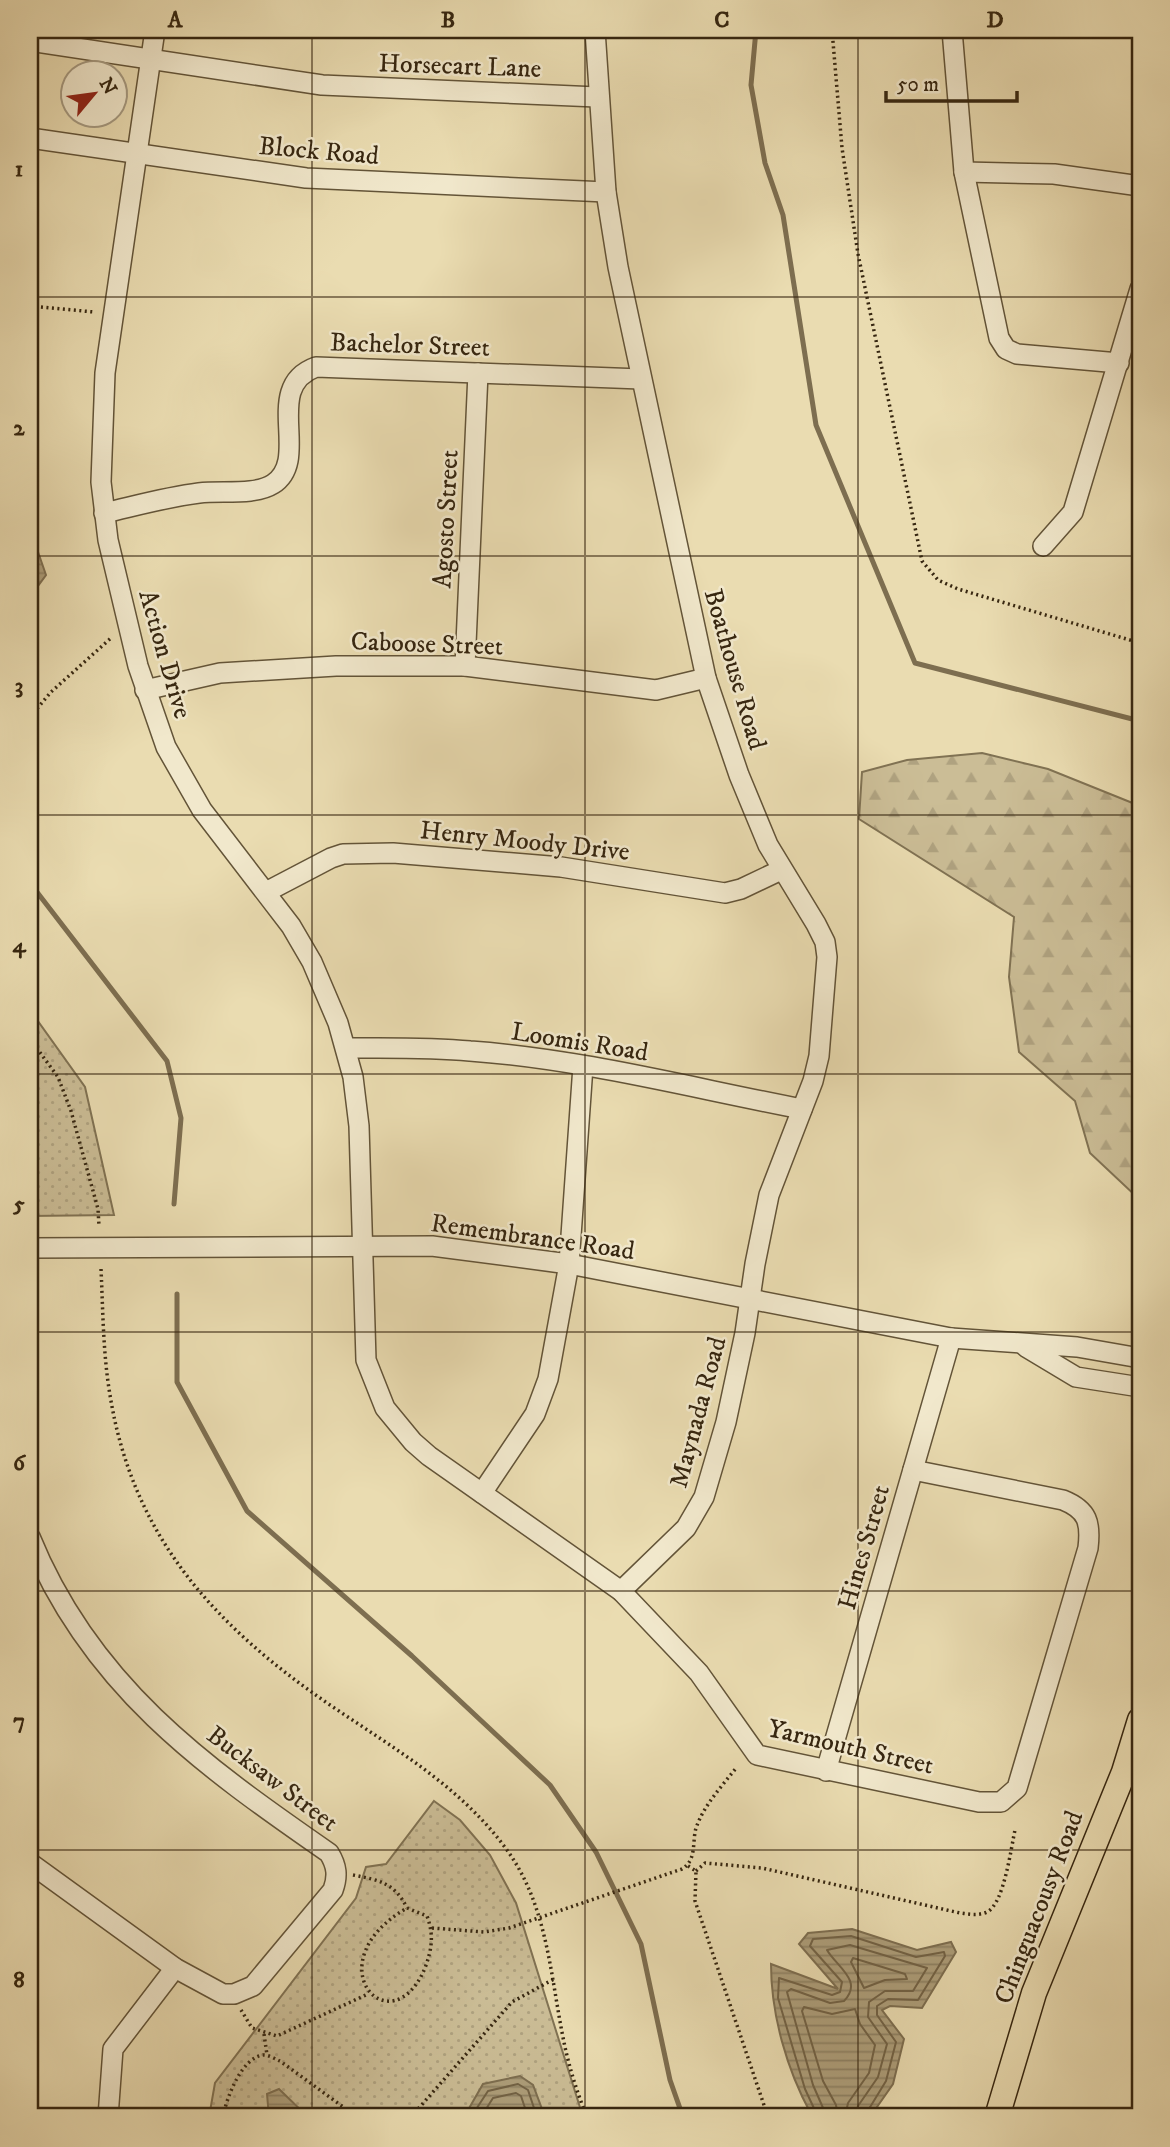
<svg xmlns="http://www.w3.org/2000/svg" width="1170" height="2147" font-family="'IM FELL DW Pica',serif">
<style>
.forest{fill:url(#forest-firs);stroke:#807253;stroke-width:2}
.park{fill:url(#park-dots);stroke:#807253;stroke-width:2}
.water{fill:url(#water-rules);stroke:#7d6e50;stroke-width:2}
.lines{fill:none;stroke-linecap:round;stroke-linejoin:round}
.shore{stroke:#726245;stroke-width:2}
.stream{stroke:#7d6e50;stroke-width:5}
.minor-casing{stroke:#635438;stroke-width:22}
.major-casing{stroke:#362610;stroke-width:27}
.path{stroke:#362610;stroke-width:3.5;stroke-dasharray:2 3.5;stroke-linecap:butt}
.minor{stroke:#f1e8cc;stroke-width:19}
.major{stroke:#eadcb1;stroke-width:24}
.grid{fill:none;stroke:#362610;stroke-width:2;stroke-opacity:0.55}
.labels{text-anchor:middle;stroke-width:5;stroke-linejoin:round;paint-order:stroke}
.street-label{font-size:26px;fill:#362610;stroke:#f1e8cc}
.neatline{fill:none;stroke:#362610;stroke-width:2.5}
.grid-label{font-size:23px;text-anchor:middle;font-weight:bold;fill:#362610}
</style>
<defs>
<pattern id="forest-firs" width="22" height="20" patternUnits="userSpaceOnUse" patternTransform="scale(1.75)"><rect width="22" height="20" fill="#cbbd96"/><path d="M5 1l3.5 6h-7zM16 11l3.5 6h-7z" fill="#afa280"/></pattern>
<pattern id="park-dots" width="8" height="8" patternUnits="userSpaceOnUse" patternTransform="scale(1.75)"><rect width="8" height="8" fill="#cbbd96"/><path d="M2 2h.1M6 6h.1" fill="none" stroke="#afa280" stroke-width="1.8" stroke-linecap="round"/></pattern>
<pattern id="water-rules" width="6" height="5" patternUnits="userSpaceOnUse" patternTransform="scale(1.75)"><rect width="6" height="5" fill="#ad9e7a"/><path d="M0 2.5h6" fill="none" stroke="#8e8163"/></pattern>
</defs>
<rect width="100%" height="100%" fill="#eadcb1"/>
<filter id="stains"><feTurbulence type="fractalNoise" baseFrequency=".00286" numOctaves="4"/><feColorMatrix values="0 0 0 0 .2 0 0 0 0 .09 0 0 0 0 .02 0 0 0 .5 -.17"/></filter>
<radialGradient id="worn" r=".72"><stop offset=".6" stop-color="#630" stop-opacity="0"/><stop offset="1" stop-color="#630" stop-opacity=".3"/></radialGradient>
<polygon class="forest" points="982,753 1048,769 1140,806 1140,1200 1090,1153 1075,1101 1019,1052 1009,977 1014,917 859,819 862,772 907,760"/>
<g class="park">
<polygon points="30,1010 85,1087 114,1215 30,1216"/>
<polygon points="434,1801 460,1820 490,1855 516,1903 583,2117 209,2117 215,2083 356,1898 366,1867 386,1864"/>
</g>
<g class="water">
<polygon points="30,502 37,549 46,575 35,590 30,591"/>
<path d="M 852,1929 L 917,1950 L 951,1942 L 956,1952 L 922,2008 L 890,2006 L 882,2010 L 904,2039 L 893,2084 L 870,2117 L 811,2114 C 787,2070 771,2015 771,1964 L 838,1989 L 799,1944 L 808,1933 Z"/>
<polygon points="520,2076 533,2085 545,2117 464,2117 483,2084"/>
<polygon points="279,2089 308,2117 269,2117 267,2094"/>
</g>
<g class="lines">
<g class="shore">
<polygon points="853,1958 905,1974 907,1979 885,1980 864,1988 851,1962"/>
<polyline points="471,2117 488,2091 518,2084 528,2090 537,2117"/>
<polyline points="481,2117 493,2098 516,2093 521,2096 528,2117"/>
<polyline points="818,2117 805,2089 778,1998 779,1978 832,1995 840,1992 842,1982 810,1946 813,1939 851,1936 916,1957 944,1952 945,1956 918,2000 888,1999 877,2006 877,2015 896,2042 886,2081 864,2117"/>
<path d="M 827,2117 L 813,2085 L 787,1992 L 791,1989 L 830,2003 L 844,2001 C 864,1981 836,1966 827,1950 L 850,1945 L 927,1968 L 913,1991 L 885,1991 L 869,2002 L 868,2017 L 887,2044 L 878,2077 L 858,2106 L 855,2117"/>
<polyline points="838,2117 836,2105 823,2081 802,2011 804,2007 832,2014 855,2009 860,2024 875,2045 869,2073 848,2103 845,2117"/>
</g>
<g class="stream">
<polyline points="756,30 751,85 765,163 783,215 816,425 915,663 1140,721"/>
<polyline points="30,883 167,1061 181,1118 174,1204"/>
<polyline points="177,1294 177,1382 247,1511 412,1656 550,1785 596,1852 641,1944 670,2080 683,2117"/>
</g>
<g class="minor-casing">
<g id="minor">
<path d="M 155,30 L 105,373 L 101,482 L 108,540 L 138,666 L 166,747 L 202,810 L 291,926 L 312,962 L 338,1023 L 353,1077 L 359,1126 L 366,1360 L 385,1408 L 413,1442 L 429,1456 L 621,1591 L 699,1673 L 757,1755 L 979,1802 L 1001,1802 L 1017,1788 L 1088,1548 C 1091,1523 1088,1510 1063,1500 L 913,1470"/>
<polyline points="595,30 606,192 618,267 706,678 739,775 768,845 816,924 825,942 827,957 819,1056 813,1081 769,1195 755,1264 745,1333 726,1422 704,1497 686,1528 621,1591"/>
<polyline points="952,30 964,172 999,338 1006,349 1017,354 1119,363"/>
<polyline points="30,41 322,85 597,97"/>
<polyline points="30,138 306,178 606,192"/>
<polyline points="964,172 1054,174 1140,186"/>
<path d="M 104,513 C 135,506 167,497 199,493 C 221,490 254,496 273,484 C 312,459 261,387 316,367 L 641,379"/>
<polyline points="1043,546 1073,512 1140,289"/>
<polyline points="465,666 478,373"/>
<polyline points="145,690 220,673 336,666 465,666 656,690 706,678"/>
<polyline points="266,892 331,858 343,854 393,853 561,867 725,893 741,889 781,870"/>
<path d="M 347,1048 C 388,1048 429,1047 470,1051 C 582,1059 692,1088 802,1109"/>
<polyline points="30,1248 432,1246 569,1264 951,1338 1077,1347 1140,1358"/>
<polyline points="1026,1347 1076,1377 1140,1387"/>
<polyline points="482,1493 535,1414 548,1379 569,1264 583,1066"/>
<path d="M 30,1537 C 90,1685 202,1765 329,1853 C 337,1866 338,1876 333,1890 L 253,1986 L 234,1994 L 223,1994 L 175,1968 L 30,1863"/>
<polyline points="826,1771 951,1338"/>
<polyline points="108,2117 113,2049 175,1968"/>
</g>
</g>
<g class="major-casing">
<polyline id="major" points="997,2117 1034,1993 1124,1772 1140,1720"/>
</g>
<g class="path">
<polyline points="832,30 842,148 858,254 922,561 938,580 958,589 1140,643"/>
<polyline points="30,306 94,312"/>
<polyline points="30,717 51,692 111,638"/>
<polyline points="30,1039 58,1077 71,1111 98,1209 99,1226"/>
<path d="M 101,1269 C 103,1311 103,1354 110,1395 C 133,1539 217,1628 333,1707 C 395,1749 459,1786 504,1846 C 549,1905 550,1978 565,2047 C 570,2070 578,2095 587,2117"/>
<polyline points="688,1866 696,1871 695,1901 768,2117"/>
<path d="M 696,1871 L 705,1863 L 762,1868 L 960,1913 C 969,1914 978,1916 987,1912 C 1004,1904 1011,1848 1015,1830"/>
<path d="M 353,1875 C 379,1880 395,1883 407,1908"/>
<path d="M 407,1908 L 427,1916 C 434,1935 432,1949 425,1968 C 391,2049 312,1963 407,1908 Z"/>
<path d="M 432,1928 L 484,1932 L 509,1928 L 682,1869 C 697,1860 692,1842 696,1828 C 704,1805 722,1786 737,1767"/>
<polyline points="241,2010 252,2028 277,2036 368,1994"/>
<polyline points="264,2034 267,2055"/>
<path d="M 223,2117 C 226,2099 242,2056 264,2055 C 269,2055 275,2059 280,2061 L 357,2117"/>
<polyline points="411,2117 512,2002 554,1979"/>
</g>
<use href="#minor" class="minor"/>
<use href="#major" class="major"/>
</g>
<path class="grid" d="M 312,30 L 312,2117M 585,30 L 585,2117M 858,30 L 858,2117M 30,297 L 1140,297M 30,556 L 1140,556M 30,815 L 1140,815M 30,1074 L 1140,1074M 30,1332 L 1140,1332M 30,1591 L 1140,1591M 30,1850 L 1140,1850"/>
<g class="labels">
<g class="street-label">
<text transform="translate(460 65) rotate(2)" y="9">Horsecart Lane</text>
<text transform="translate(319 150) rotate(5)" y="9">Block Road</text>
<text transform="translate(410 344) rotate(2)" y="9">Bachelor Street</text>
<text transform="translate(445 519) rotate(-87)" y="9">Agosto Street</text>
<text transform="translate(427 643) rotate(2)" y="9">Caboose Street</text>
<text transform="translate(166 654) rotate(74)" y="9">Action Drive</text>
<text transform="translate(736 669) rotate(74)" y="9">Boathouse Road</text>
<text transform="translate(525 840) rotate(6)" y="9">Henry Moody Drive</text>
<text transform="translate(580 1041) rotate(9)" y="9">Loomis Road</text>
<text transform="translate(533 1236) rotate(8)" y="9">Remembrance Road</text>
<text transform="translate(697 1412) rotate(-75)" y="9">Maynada Road</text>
<text transform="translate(863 1547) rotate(-74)" y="9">Hines Street</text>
<text transform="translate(851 1746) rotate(13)" y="9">Yarmouth Street</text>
<text transform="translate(273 1778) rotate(37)" y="9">Bucksaw Street</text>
<text transform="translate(1038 1907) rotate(-69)" y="9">Chinguacousy Road</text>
</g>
</g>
<rect width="1170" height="2147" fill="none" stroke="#eadcb1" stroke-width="77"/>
<g transform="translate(94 94) rotate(61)"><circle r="33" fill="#f1e8cc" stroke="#a69a81" stroke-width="2"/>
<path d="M0-5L12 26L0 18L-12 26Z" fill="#8f2418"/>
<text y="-10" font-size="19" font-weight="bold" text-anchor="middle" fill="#362610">N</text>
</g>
<path d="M886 91v10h131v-10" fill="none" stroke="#362610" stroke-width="3.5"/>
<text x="897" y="91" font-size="21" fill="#362610" stroke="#f1e8cc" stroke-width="5" paint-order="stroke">50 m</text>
<rect x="38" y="38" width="1094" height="2070" class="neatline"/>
<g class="grid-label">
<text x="175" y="27">A</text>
<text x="448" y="27">B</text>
<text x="722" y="27">C</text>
<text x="995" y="27">D</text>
<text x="19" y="176">1</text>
<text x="19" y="435">2</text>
<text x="19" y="693">3</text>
<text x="19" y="952">4</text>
<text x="19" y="1211">5</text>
<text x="19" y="1470">6</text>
<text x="19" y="1728">7</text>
<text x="19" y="1987">8</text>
</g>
<rect width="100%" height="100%" filter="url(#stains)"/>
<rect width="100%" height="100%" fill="url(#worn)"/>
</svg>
